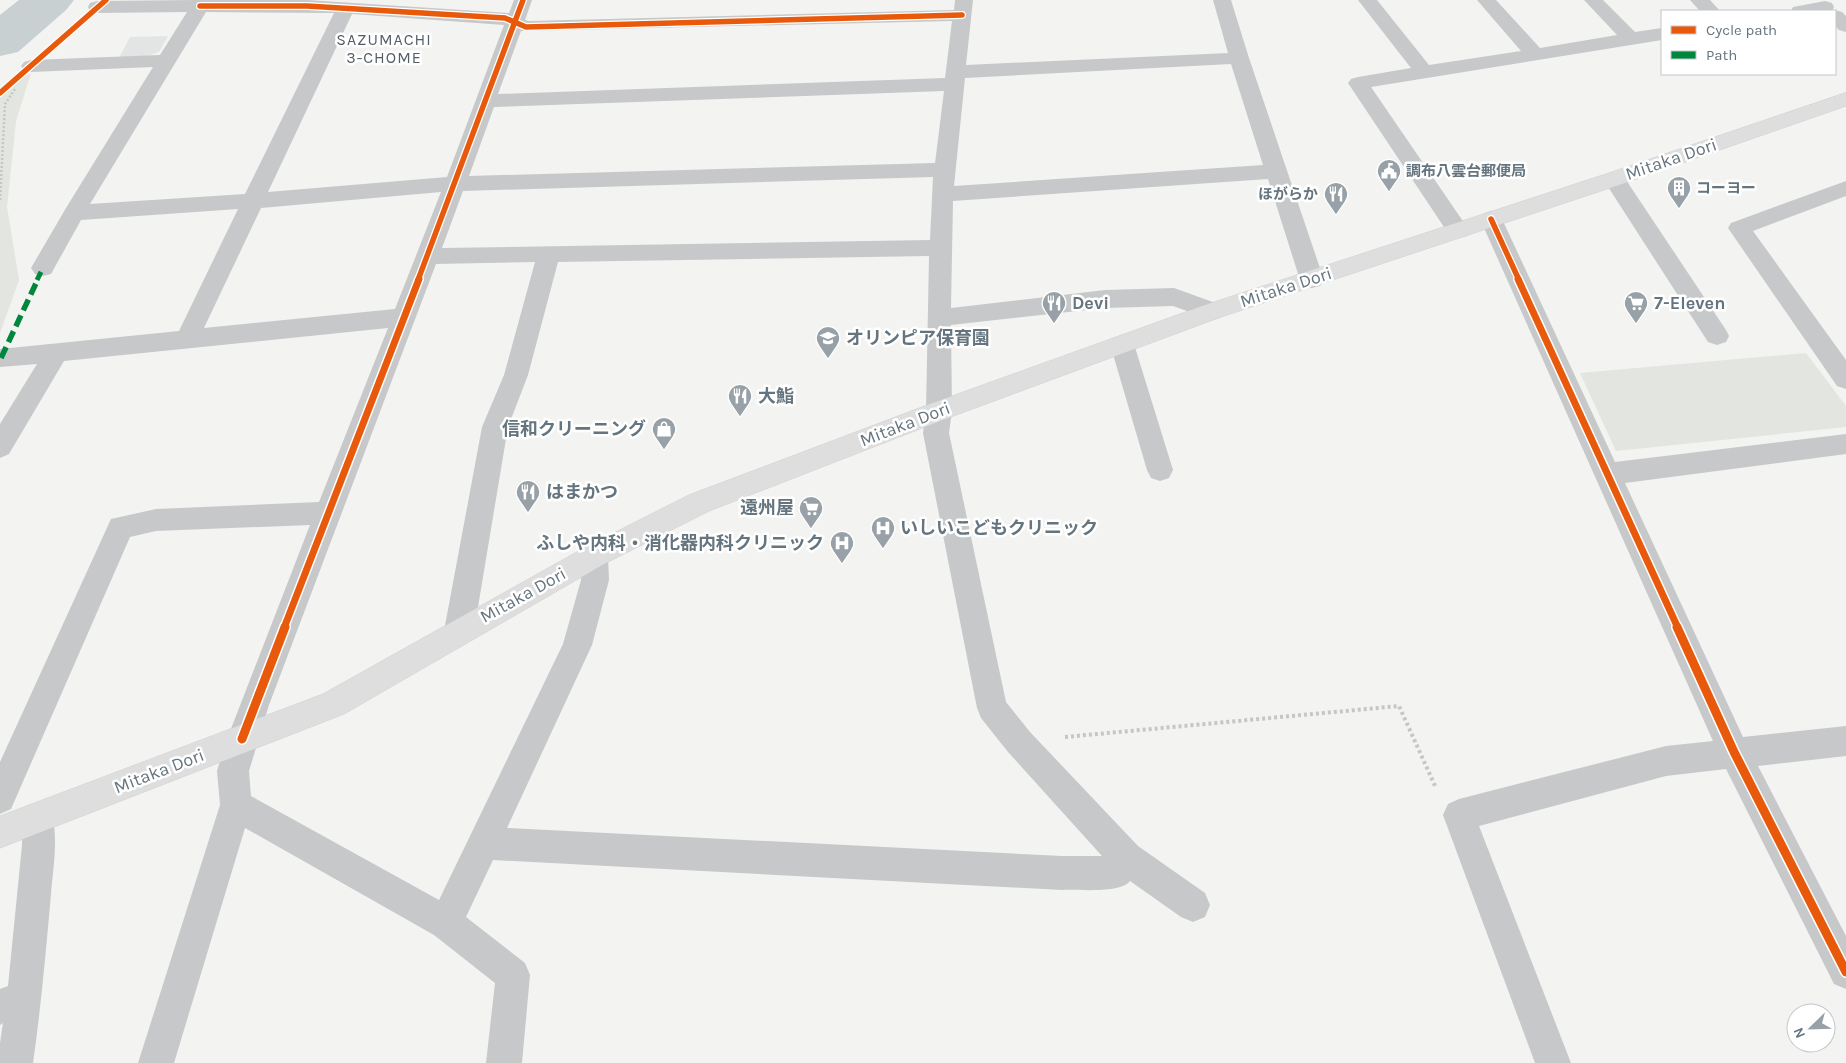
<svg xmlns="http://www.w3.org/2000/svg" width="1846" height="1063" font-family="Karla,'Noto Sans JP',sans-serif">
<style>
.built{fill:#e3e4e4}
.green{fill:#e2e5e0}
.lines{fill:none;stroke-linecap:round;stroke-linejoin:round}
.river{fill:#c8d0d2;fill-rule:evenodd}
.major-casing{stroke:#d0d1d1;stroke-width:1}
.path-far1{stroke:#c5c6c6;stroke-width:2.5;stroke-dasharray:2 2;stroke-linecap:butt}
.path{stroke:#c5c6c6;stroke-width:4;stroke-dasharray:3 3;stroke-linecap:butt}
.minor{fill:#c7c8c9;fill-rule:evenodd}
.major{fill:#dddedd;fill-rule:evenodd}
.quiet-far1{stroke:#00873e;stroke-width:5;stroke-dasharray:9 5;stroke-linecap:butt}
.quiet{stroke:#00873e;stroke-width:5.5;stroke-dasharray:12 5.5;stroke-linecap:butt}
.cycleway-far2-casing{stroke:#fff;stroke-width:8}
.cycleway-far1-casing{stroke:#fff;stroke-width:10}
.cycleway-casing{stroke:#fff;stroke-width:12}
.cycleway-far2{stroke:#e8590c;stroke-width:5.5}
.cycleway-far1{stroke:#e8590c;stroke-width:7}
.cycleway{stroke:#e8590c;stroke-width:9}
.labels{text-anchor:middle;stroke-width:5;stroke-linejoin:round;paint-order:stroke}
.far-poi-label{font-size:15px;font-weight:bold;fill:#65757f;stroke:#fff;text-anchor:start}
.far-neighbourhood-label{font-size:16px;letter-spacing:1px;fill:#525d65;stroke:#fff}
.street-label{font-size:18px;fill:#65757f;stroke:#fff}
.poi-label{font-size:18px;font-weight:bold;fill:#65757f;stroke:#fff;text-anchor:start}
</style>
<rect width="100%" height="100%" fill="#f3f3f1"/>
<polygon class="built" points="168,36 159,52 147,56 119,58 130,37"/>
<g class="green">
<polygon points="31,73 16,121 7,207 19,280 0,333 0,97 13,81"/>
<polygon points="1806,353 1846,406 1846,427 1616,451 1580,373"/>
</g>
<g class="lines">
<polygon class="river" points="19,0 74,0 66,10 18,52 0,56 0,15"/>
<g class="major-casing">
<polygon id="major" points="1846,93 1846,106 1622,184 1221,317 948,418 709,511 604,564 344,714 0,848 0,816 323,694 584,548 689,495 930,404 1205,305 1606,174"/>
</g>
<polyline class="path-far1" points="0,200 5,104 15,89"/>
<polyline class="path" points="1065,737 1399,706 1436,788"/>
<g class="minor">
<path d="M 195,0 L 307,0 L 509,13 L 514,0 L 532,0 L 525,20 L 529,21 L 954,10 L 955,0 L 973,0 L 966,65 L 1228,53 L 1213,0 L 1231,0 L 1249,58 L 1324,280 L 1320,286 L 1312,288 L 1304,286 L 1300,280 L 1268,179 L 953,201 L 951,308 L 1105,290 L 1174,288 L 1221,305 L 1225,311 L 1221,317 L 1213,320 L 1173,306 L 1105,308 L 951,325 L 952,411 L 949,433 L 1006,702 L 1030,732 L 1138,846 L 1205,893 L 1210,905 L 1205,917 L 1193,922 L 1181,917 L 1130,881 C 1120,894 1079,889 1062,890 L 493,860 L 466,917 L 525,963 L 530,975 L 522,1063 L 486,1063 L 495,983 L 434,935 L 245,828 L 174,1063 L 138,1063 L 220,805 L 217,771 L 227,739 L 310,525 L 156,531 L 130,537 L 11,809 L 0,814 L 0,762 L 111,519 L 156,509 L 319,502 L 388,328 L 64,361 L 9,454 L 0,458 L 0,424 L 37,364 L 0,367 L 0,349 L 179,331 L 238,209 L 81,220 L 51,274 L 43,276 L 35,274 L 31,268 L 66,208 L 153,67 L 31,72 L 24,70 L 21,66 L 24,62 L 31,60 L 160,55 L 187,12 L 97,13 L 90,11 L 88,7 L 90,3 L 97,1 ZM 206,12 L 334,13 L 245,194 L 90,204 ZM 352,14 L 504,25 L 447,177 L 268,192 ZM 952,21 L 945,78 L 498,94 L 521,31 ZM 1231,64 L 1263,165 L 954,186 L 965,78 ZM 944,91 L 935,163 L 469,176 L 494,107 ZM 933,177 L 930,240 L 442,248 L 463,191 ZM 441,192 L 395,309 L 204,328 L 261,208 ZM 929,256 L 926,411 L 923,433 L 977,708 L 981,718 L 1008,752 L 1102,856 L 1062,856 L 507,828 L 592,645 L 609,580 L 608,556 L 604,548 L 594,544 L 584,548 L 580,556 L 581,580 L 563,644 L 439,900 L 251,796 L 249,771 L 269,705 L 436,264 L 535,262 L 504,375 L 482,427 L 444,631 L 449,640 L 459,644 L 469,640 L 474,631 L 508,427 L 528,375 L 558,262 Z"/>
<polygon points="1358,0 1377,0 1429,65 1521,51 1477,0 1496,0 1540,48 1617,35 1584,0 1603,0 1635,32 1662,28 1662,40 1371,87 1469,230 1466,236 1458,238 1450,236 1348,83 1351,79 1358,77 1411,68"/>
<polygon points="1690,0 1710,0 1720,11 1700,11"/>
<polygon points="1825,1 1832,3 1834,7 1832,11 1791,11 1793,7"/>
<polygon points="1835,10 1842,12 1846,16 1846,32 1839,30 1835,26 1835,11 1831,11"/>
<polygon points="1614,172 1622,174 1726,330 1729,336 1726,342 1717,345 1708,342 1603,179 1606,174"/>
<polygon points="1846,181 1846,196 1753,231 1846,360 1846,389 1837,386 1728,228 1731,223"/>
<polygon points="1491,211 1499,214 1502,219 1615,462 1846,434 1846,454 1625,483 1743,737 1846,726 1846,756 1758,766 1846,936 1846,989 1834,984 1726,769 1666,776 1479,826 1571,1063 1535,1063 1443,815 1448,804 1459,799 1666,746 1713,741 1480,219 1483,214"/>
<polygon points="1122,335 1131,338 1134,344 1173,470 1169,478 1160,481 1151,478 1147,470 1110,344 1113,338"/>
<path d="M 38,802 L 49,807 C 60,833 53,867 51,894 C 46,951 41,1007 33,1063 L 0,1063 L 0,1043 L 3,1023 L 0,1025 L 0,989 L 8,986 L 22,845 L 22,818 L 27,807 Z"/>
</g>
<use href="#major" class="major"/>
<polyline class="quiet-far1" points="37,280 43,268"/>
<polyline class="quiet" points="1,358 38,279"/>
<g class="cycleway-far2-casing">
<g id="cycleway-far2">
<polyline points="200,6 307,6 505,18 526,27 962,15"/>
<polyline points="0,93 106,0"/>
<polyline points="1491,219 1519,280"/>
<polyline points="418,280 523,0"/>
</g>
</g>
<g class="cycleway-far1-casing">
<g id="cycleway-far1">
<polyline points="1518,279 1678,628"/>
<polyline points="284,628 419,279"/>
</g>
</g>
<g class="cycleway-casing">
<g id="cycleway">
<polyline points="1677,627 1734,752 1846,972"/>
<polyline points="242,739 285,627"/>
</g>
</g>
<use href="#cycleway-far2" class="cycleway-far2"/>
<use href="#cycleway-far1" class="cycleway-far1"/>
<use href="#cycleway" class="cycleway"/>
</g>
<defs>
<g id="civic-pin" transform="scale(1.25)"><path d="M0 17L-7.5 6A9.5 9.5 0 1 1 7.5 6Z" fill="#97a1a7" stroke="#fff"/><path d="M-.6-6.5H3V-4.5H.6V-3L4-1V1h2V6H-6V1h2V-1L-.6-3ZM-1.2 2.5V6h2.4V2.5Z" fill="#fff"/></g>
<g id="building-pin" transform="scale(1.25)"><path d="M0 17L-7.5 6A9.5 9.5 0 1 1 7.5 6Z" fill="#97a1a7" stroke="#fff"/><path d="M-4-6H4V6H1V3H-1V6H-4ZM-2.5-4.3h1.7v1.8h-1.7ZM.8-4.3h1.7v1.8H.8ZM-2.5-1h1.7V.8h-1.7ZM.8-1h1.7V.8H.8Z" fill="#fff"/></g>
<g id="restaurant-pin" transform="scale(1.25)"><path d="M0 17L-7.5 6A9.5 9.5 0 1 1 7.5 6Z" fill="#97a1a7" stroke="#fff"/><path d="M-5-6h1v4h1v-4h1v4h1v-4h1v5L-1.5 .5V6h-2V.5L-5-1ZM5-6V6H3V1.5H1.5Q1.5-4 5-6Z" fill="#fff"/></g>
<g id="supermarket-pin" transform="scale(1.25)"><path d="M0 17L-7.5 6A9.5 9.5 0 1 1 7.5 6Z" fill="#97a1a7" stroke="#fff"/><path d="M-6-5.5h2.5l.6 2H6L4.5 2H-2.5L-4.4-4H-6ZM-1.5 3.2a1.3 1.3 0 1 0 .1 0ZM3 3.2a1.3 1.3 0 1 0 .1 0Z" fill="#fff"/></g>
<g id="school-pin" transform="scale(1.25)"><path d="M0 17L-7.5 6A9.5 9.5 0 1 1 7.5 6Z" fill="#97a1a7" stroke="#fff"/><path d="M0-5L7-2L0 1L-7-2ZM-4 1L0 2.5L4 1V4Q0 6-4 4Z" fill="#fff"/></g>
<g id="shop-pin" transform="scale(1.25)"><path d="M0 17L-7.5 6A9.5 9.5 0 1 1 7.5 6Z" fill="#97a1a7" stroke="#fff"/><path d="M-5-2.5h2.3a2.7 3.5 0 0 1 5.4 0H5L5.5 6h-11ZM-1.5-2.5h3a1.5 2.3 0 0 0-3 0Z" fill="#fff"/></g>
<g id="hospital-pin" transform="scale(1.25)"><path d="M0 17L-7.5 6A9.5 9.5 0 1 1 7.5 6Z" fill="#97a1a7" stroke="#fff"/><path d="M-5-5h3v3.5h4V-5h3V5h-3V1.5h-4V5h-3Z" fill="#fff"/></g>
</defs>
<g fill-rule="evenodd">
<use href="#civic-pin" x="1389" y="171"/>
<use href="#building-pin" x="1679" y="188"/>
<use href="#restaurant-pin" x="1336" y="194"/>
<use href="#restaurant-pin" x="1054" y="303"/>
<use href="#supermarket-pin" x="1636" y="303"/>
<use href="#school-pin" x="828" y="338"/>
<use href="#restaurant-pin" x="740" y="396"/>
<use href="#shop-pin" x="664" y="429"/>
<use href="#restaurant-pin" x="528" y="492"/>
<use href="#supermarket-pin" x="811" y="508"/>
<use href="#hospital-pin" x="883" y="528"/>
<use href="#hospital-pin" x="842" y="543"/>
</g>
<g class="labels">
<g class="far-poi-label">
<text x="1406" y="176">調布八雲台郵便局</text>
<text x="1696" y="193">コーヨー</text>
<text x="1318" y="199" text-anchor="end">ほがらか</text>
</g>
<g class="far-neighbourhood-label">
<text x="384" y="45">SAZUMACHI<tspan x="384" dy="18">3-CHOME</tspan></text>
</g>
<g class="street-label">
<text transform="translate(1671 159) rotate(-19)" y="6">Mitaka Dori</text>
<text transform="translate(1286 287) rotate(-18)" y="6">Mitaka Dori</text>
<text transform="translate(905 424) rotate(-21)" y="6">Mitaka Dori</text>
<text transform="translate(523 595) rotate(-29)" y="6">Mitaka Dori</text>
<text transform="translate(159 771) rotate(-21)" y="6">Mitaka Dori</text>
</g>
<g class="poi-label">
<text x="1072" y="309">Devi</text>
<text x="1654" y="309">7-Eleven</text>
<text x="846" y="344">オリンピア保育園</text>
<text x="758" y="402">大鮨</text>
<text x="646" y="435" text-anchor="end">信和クリーニング</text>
<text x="546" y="498">はまかつ</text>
<text x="794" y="514" text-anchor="end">遠州屋</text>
<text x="900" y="534">いしいこどもクリニック</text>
<text x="824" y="549" text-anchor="end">ふしや内科・消化器内科クリニック</text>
</g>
</g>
<rect x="1661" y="10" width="175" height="65" fill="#ffffff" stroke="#c1c8cc"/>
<rect x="1671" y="26" width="25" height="8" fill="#e8590c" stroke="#c1c8cc"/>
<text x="1706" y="35" font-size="15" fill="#65757f">Cycle path</text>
<rect x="1671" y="51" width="25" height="8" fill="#00873e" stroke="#c1c8cc"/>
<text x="1706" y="60" font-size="15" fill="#65757f">Path</text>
<g transform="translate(1811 1028) rotate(247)"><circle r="24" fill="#ffffff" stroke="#c1c8cc"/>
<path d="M0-4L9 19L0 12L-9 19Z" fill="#97a1a7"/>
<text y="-8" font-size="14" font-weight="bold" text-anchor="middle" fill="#65757f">N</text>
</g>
</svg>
